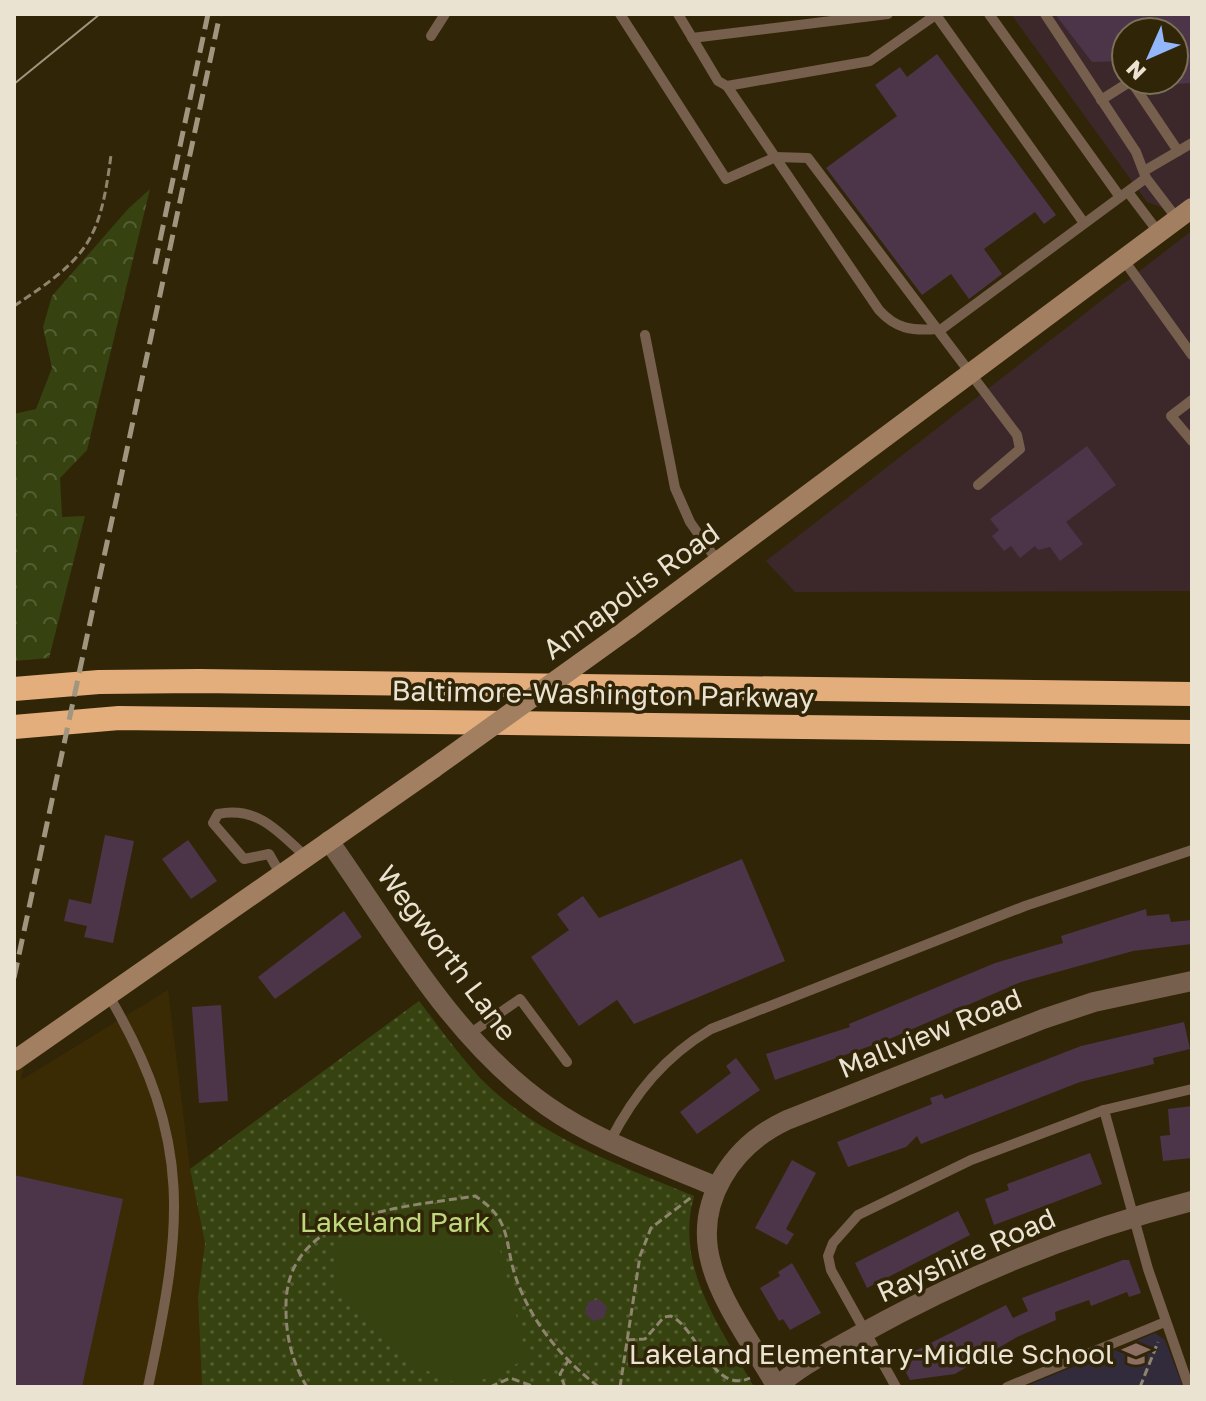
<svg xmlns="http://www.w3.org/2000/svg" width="1206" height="1401" font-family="'Golos Text',sans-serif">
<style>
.commercial{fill:#3c282b;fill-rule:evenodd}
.built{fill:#3a2b04}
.education{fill:#312b3b}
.green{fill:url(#green-dots)}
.forest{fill:url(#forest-crowns)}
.pitch{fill:#364311}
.building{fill:#4c3449}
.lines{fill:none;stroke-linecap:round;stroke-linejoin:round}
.path{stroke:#8f856e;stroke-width:3;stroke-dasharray:8 4;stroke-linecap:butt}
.service{stroke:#765f4c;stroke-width:10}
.minor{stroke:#765f4c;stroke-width:20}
.secondary{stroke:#a27f60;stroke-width:20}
.motorway{stroke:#e4ad7c;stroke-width:24}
.tram{stroke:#a09680;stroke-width:2}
.rail{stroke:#a09680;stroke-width:5;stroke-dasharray:16 8;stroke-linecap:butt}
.secondary-bridge{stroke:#a27f60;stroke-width:20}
.labels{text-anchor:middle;stroke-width:7;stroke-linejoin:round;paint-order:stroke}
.street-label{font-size:28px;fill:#ebe3d2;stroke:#312507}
.park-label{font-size:28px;fill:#bed97d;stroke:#312507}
.poi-label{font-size:28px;fill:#ebe3d2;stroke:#312507;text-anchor:end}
</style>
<defs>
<pattern id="green-dots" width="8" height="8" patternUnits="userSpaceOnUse" patternTransform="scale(2)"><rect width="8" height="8" fill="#364311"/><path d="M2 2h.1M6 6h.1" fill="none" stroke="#535e33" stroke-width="1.8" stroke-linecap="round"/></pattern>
<pattern id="forest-crowns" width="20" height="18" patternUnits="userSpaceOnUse" patternTransform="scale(2)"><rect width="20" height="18" fill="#364311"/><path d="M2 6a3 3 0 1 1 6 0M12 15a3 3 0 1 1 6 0" fill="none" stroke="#535e33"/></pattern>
</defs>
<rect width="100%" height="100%" fill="#312507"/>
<g class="commercial">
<path d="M 1011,14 L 1192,14 L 1192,219 L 1147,202 ZM 1126,32 L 1174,32 L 1174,80 L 1126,80 Z"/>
<polygon points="1190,232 1192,591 795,592 766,561"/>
</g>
<polygon class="built" points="168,990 190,1169 205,1243 198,1297 202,1387 14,1387 14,1073 24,1066 21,1080"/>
<polygon class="education" points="1155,1333 1165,1340 1183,1387 1024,1387"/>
<path class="green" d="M 419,1001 C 439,1027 458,1054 480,1078 C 538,1137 620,1165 694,1196 C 674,1268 721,1327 754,1387 L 202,1387 L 198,1297 L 205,1243 L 190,1169 Z"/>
<polygon class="forest" points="150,189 87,450 60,478 62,517 85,516 49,658 14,661 14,414 36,409 52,368 43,327 52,296 128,209"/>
<path class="pitch" d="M 473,1197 L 490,1209 L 527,1359 C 510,1366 488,1380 470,1383 C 430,1389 328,1303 334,1263 C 337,1246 355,1230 365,1217 Z"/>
<g class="building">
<polygon points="1055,14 1192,14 1192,83 1174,84 1174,32 1126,32 1126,61 1092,62"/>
<polygon points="937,54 1056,215 1044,224 1035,212 984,249 1002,274 969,299 951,274 922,295 826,168 897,116 875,85 900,67 907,77"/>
<polygon points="1087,446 1116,485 1066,522 1083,544 1060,561 1050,547 1038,550 1035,546 1020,558 1011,546 1004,551 992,536 999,530 990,519"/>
<polygon points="105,835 134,841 113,943 84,937 87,926 64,921 69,899 91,904"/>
<polygon points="188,840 217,881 191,899 162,859"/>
<polygon points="742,859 785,961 634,1024 617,1000 579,1026 531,957 569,930 557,914 583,896 599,918"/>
<polygon points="1146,909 1147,916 1169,914 1171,922 1192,920 1192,944 1133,951 1021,982 887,1040 775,1080 766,1054 850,1027 849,1024 995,963 1063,943 1061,936"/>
<polygon points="344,911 362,937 275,999 258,977"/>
<polygon points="221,1005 228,1101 199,1103 192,1007"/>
<polygon points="1184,1022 1190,1049 1153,1058 1154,1064 1080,1082 921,1144 917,1136 906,1147 848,1167 837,1142 932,1104 930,1098 942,1094 945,1099 1081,1046"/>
<polygon points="736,1058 760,1090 697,1134 680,1112 731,1073 726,1066"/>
<polygon points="1192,1106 1192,1158 1163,1161 1160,1136 1170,1135 1168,1109"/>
<polygon points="1090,1153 1102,1184 994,1225 985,1199 1009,1190 1007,1184"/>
<polygon points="792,1160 816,1173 786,1229 794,1234 787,1245 755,1228"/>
<polygon points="14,1175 123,1199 82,1387 14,1387"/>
<polygon points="958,1211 970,1235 867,1288 855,1263"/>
<polygon points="1123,1260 1129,1260 1141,1293 1129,1297 1127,1292 1091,1306 1089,1300 1055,1312 1056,1320 1017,1337 955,1374 910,1380 899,1359 1006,1305 1013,1318 1028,1311 1022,1298"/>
<polygon points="792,1263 821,1313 790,1330 783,1319 779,1321 760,1288 780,1276 778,1272"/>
<polygon points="599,1299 607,1307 604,1318 593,1321 585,1313 588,1302"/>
</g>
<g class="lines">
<g class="path">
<path d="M 14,306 C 87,258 100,242 111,155"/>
<path d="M 627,1340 L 645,1339 L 664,1317 L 671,1316 C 698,1329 713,1395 750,1378"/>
<path d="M 307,1387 C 293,1364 286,1338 286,1310 C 283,1211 402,1208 475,1196 C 514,1221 503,1243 517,1281 C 533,1324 562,1359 599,1387"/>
<polyline points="490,1387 510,1378 535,1387"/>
<polyline points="565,1387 560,1374 568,1361"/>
<polyline points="620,1387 640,1256 651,1228 693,1196"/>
<polyline points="1140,1387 1158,1342"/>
</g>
<g class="service">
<polyline points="620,14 726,179 776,157 808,158 1017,435 1020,449 978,485"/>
<polyline points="678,14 718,81 727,86 870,61 937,14"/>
<polyline points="930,14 936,15 1084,223"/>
<polyline points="989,14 1120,197"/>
<polyline points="1045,14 1136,152 1146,178 1178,220"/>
<polyline points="431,36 445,14"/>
<polyline points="692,38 888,14"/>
<path d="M 727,86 L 879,310 C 896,329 912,331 937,329"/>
<polyline points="1101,100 1131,81 1178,151"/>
<polyline points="1144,171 1192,143"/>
<polyline points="1128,192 1159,233"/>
<polyline points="1123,259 1192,355"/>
<polyline points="939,331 1146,178"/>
<polyline points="645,335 675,488 690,522 718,562"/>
<polyline points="1192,400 1171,416 1192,441"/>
<path d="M 281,875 L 269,854 L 244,859 L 213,823 L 218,814 C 258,806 279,832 306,857"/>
<path d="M 109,996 C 195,1143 182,1228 148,1387"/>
<polyline points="468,1035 520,999 567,1062"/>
<polyline points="1104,1110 1148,1269 1189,1387"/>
<path d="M 610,1141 C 635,1093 664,1057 711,1029 L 1025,906 L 1192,850"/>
<polyline points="896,1387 831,1270 828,1256 833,1243 858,1215 971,1160 1104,1110 1192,1089"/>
<polyline points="1007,1387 1165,1322"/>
</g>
<g class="minor">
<path d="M 329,841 C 394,933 453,1040 547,1106 C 598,1142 661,1163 717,1187"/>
<path d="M 777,1387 C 756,1350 721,1303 711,1263 C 694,1201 733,1145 787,1120 L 1043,1019 L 1094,1002 L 1192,981"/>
<path d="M 777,1387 C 800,1365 831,1351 859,1335 C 965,1276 1074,1231 1192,1201"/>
</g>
<g class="secondary">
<polyline points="629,628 1192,208"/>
<polyline points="14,1061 434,768"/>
</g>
<g class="motorway">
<polyline points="14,689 99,682 199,681 1192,694"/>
<polyline points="14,727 119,718 1192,732"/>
</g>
<polyline class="tram" points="14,84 100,14"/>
<g class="rail">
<polyline points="155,264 208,14"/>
<polyline points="14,978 220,14"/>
</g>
<polyline class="secondary-bridge" points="434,768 629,628"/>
</g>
<defs>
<g id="school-bare" transform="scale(2.16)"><path d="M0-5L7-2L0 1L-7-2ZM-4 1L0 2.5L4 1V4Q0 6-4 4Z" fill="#8d6e63" stroke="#312507" stroke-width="2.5" paint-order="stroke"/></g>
</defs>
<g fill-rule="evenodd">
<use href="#school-bare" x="1136" y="1354"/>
</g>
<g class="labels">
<g class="street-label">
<text transform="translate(631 591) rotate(-36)" y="10">Annapolis Road</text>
<text transform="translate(603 694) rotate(1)" y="10">Baltimore-Washington Parkway</text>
<text transform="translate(447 953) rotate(53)" y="10">Wegworth Lane</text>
<text transform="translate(930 1033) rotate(-22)" y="10">Mallview Road</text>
<text transform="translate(966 1255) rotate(-24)" y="10">Rayshire Road</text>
</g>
<g class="park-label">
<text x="395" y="1232">Lakeland Park</text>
</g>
<g class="poi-label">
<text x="1114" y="1364">Lakeland Elementary-Middle School</text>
</g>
</g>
<rect width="1206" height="1401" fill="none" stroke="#ebe3d2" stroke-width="32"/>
<g transform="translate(1150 56) rotate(225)"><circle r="38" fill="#312507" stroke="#7b7158" stroke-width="2"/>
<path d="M0-6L14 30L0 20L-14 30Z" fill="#93b7fd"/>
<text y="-12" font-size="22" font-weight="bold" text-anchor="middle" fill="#ebe3d2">N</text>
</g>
</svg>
